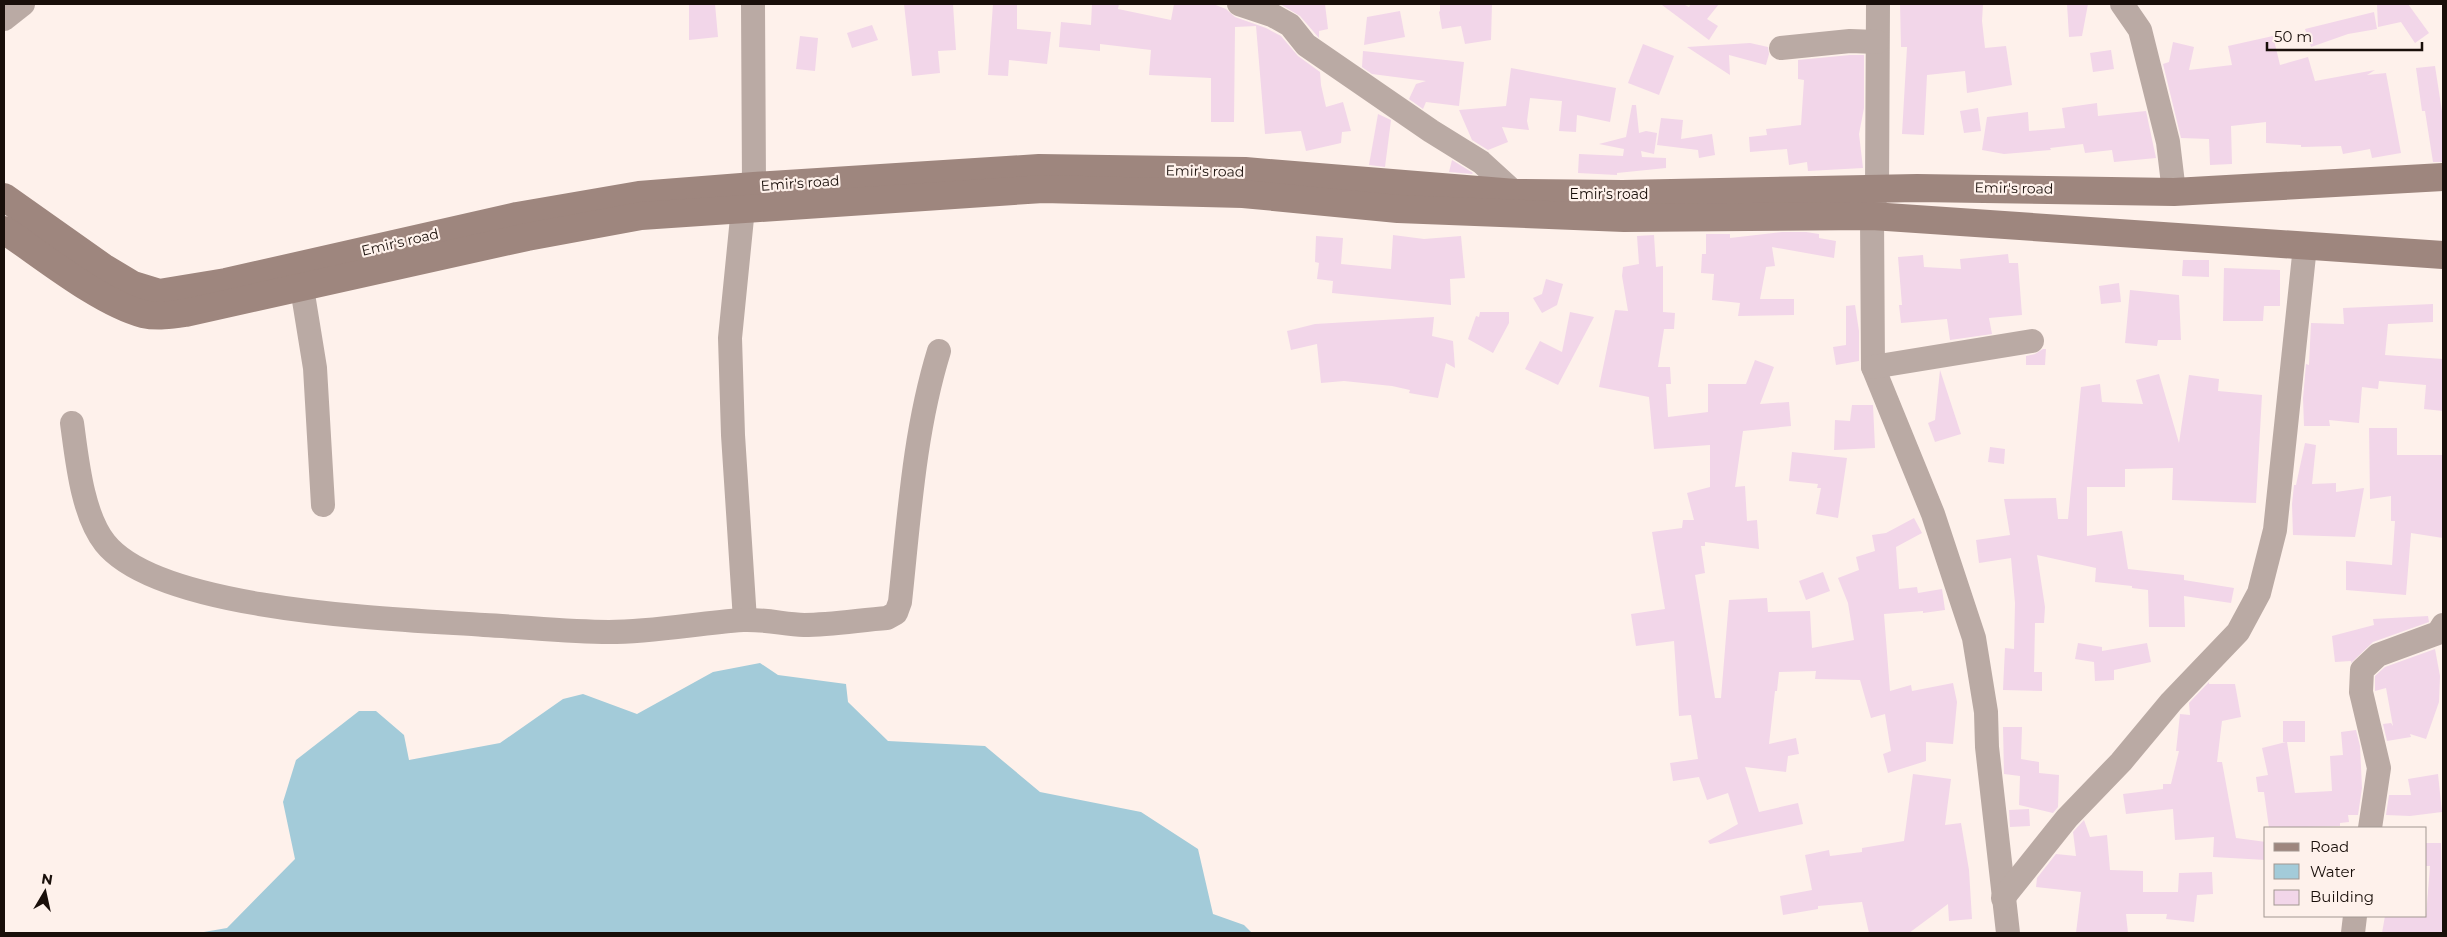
<svg xmlns="http://www.w3.org/2000/svg" width="2447" height="937" font-family="Montserrat,sans-serif">
<style>
.water{fill:#a3cbd9}
.building{fill:#f2d6e9}
.lines{fill:none;stroke-linecap:round;stroke-linejoin:round}
.street{stroke:#baaaa4;stroke-width:24}
.secondary{stroke:#9e867e;stroke-width:28}
.labels{text-anchor:middle;stroke-width:4.5;stroke-linejoin:round;paint-order:stroke}
.street-label{font-size:14px;fill:#190f0a;stroke:#fef1eb}
</style>
<rect width="100%" height="100%" fill="#fef1eb"/>
<polygon class="water" points="760,663 778,675 846,684 848,702 888,741 985,746 1040,792 1141,812 1198,849 1213,914 1244,925 1252,933 198,933 227,928 295,859 283,802 296,760 359,711 376,711 404,735 409,760 500,743 563,699 583,694 637,714 713,672"/>
<g class="building">
<polygon points="689,4 715,4 718,37 689,40"/>
<polygon points="904,4 953,4 956,50 938,51 940,73 912,76"/>
<polygon points="993,4 1017,4 1017,29 1051,32 1047,64 1009,60 1008,76 988,75"/>
<polygon points="1092,4 1119,4 1118,9 1171,20 1174,4 1213,4 1226,9 1235,17 1266,28 1281,36 1298,56 1320,72 1321,85 1326,107 1343,102 1351,131 1342,132 1341,143 1306,151 1301,131 1265,134 1256,26 1235,27 1234,122 1211,122 1211,78 1149,75 1151,50 1100,44 1100,51 1059,47 1061,22 1091,25"/>
<polygon points="1280,4 1325,4 1328,29 1319,31 1319,38 1300,16"/>
<polygon points="1440,4 1492,4 1491,40 1465,44 1461,26 1442,29 1439,12 1440,11"/>
<polygon points="1663,4 1683,4 1689,7 1691,4 1719,4 1707,19 1718,26 1709,40 1662,5"/>
<polygon points="1900,4 1983,4 1982,21 1985,48 2006,46 2012,85 1967,93 1965,71 1927,75 1924,135 1902,134 1907,47 1901,47"/>
<polygon points="2067,4 2088,4 2082,36 2069,37"/>
<polygon points="2377,4 2408,4 2429,33 2415,43 2401,22 2378,27"/>
<polygon points="1400,11 1405,37 1364,45 1367,17"/>
<polygon points="2374,12 2377,29 2348,34 2311,47 2305,29"/>
<polygon points="872,25 878,40 852,48 847,33"/>
<polygon points="800,36 818,38 815,71 796,69"/>
<polygon points="2273,36 2280,65 2308,57 2315,81 2375,70 2367,75 2386,73 2401,153 2372,158 2370,149 2343,154 2341,146 2301,147 2301,145 2266,143 2266,122 2231,126 2232,164 2210,165 2209,139 2181,138 2163,64 2169,62 2173,42 2194,47 2189,70 2232,65 2228,46"/>
<polygon points="1750,43 1768,47 1769,54 1766,65 1729,55 1730,75 1687,47"/>
<polygon points="1643,44 1674,56 1659,95 1628,83"/>
<polygon points="2111,50 2114,69 2093,72 2090,53"/>
<polygon points="1363,51 1464,62 1459,106 1426,102 1423,109 1409,99 1416,84 1426,81 1372,74 1362,67"/>
<polygon points="1850,55 1864,55 1864,108 1859,134 1863,168 1808,171 1807,162 1789,165 1787,149 1750,152 1749,137 1767,135 1766,129 1801,125 1804,80 1798,79 1798,60"/>
<polygon points="2435,66 2443,118 2443,162 2433,162 2425,111 2422,111 2416,68"/>
<polygon points="1511,68 1616,88 1610,122 1577,115 1576,132 1559,131 1562,101 1530,98 1527,121 1529,130 1502,127 1508,142 1488,150 1472,140 1459,110 1506,106"/>
<polygon points="2097,103 2098,116 2146,111 2156,158 2114,162 2112,150 2085,153 2083,144 2050,148 2051,150 2004,154 1982,150 1987,117 2028,112 2029,131 2065,128 2062,108"/>
<polygon points="1632,105 1636,105 1639,133 1646,131 1657,133 1654,154 1641,151 1642,157 1666,158 1666,168 1617,173 1617,175 1578,173 1579,154 1623,156 1624,149 1599,144 1626,137"/>
<polygon points="1978,108 1981,131 1964,133 1960,111"/>
<polygon points="1378,114 1391,120 1385,167 1369,165"/>
<polygon points="1661,118 1683,120 1681,139 1712,134 1715,155 1699,158 1698,150 1657,145"/>
<polygon points="1452,160 1473,173 1472,174 1449,172"/>
<polygon points="1782,232 1806,232 1819,234 1819,238 1836,241 1834,258 1772,247 1775,266 1766,267 1760,299 1794,299 1794,315 1738,316 1740,303 1712,300 1714,274 1701,273 1702,254 1706,254 1706,234 1730,234 1730,238"/>
<polygon points="1393,235 1424,239 1461,236 1465,278 1450,279 1451,305 1332,293 1333,281 1317,279 1319,263 1315,262 1316,236 1343,238 1341,264 1391,269"/>
<polygon points="1654,235 1656,267 1663,266 1663,312 1675,313 1674,329 1664,329 1658,367 1670,367 1671,384 1666,384 1668,417 1708,412 1708,384 1746,384 1755,360 1774,367 1760,404 1789,402 1791,426 1743,431 1735,487 1745,486 1747,521 1757,520 1759,549 1705,542 1705,546 1701,546 1705,573 1695,575 1715,698 1721,698 1729,600 1767,598 1768,612 1810,611 1812,648 1854,640 1848,603 1838,578 1859,570 1856,557 1875,551 1872,535 1886,533 1914,518 1922,533 1896,547 1899,589 1917,587 1918,593 1942,589 1945,610 1923,613 1923,611 1884,614 1890,691 1911,685 1912,691 1953,683 1957,702 1953,744 1926,742 1926,761 1888,773 1883,754 1891,751 1885,714 1871,718 1860,680 1815,679 1816,671 1779,672 1777,691 1775,691 1769,744 1796,738 1799,754 1788,756 1786,772 1745,767 1759,812 1798,803 1803,824 1710,844 1708,841 1738,824 1728,793 1707,800 1699,777 1673,781 1670,763 1698,759 1691,715 1679,716 1674,641 1636,646 1631,614 1665,609 1652,532 1682,528 1683,520 1694,520 1687,493 1710,487 1710,445 1654,449 1649,397 1599,387 1615,310 1628,311 1622,276 1623,267 1639,264 1637,236"/>
<polygon points="2008,254 2009,263 2018,263 2022,315 1989,318 1992,334 1950,340 1947,319 1901,323 1899,305 1902,305 1898,257 1923,255 1924,267 1961,269 1960,259"/>
<polygon points="2183,260 2209,260 2209,277 2182,276"/>
<polygon points="2224,268 2280,270 2280,306 2264,306 2263,321 2223,321"/>
<polygon points="1546,279 1563,284 1557,305 1542,313 1533,298 1542,294"/>
<polygon points="2119,283 2121,302 2101,304 2099,286"/>
<polygon points="2130,290 2179,295 2181,340 2158,340 2157,346 2125,343"/>
<polygon points="2433,304 2433,322 2388,324 2385,355 2443,359 2443,411 2424,409 2426,385 2379,381 2378,389 2362,387 2359,423 2329,420 2330,426 2304,426 2303,398 2306,364 2309,365 2311,323 2344,324 2343,308"/>
<polygon points="1855,305 1859,331 1859,361 1836,365 1833,347 1846,345 1846,306"/>
<polygon points="1480,312 1509,312 1509,323 1493,353 1468,339 1476,316 1479,317"/>
<polygon points="1570,312 1594,317 1558,385 1525,369 1540,341 1562,352"/>
<polygon points="1434,317 1432,336 1453,341 1455,368 1446,363 1438,398 1409,393 1410,390 1392,386 1344,381 1321,383 1317,344 1291,350 1287,331 1315,324"/>
<polygon points="2043,349 2046,349 2045,365 2026,365 2026,356 2035,354"/>
<polygon points="1940,370 1961,434 1935,442 1928,423 1935,420"/>
<polygon points="2159,374 2179,443 2189,375 2219,379 2218,391 2262,395 2256,503 2172,500 2173,468 2125,469 2125,487 2087,487 2087,536 2122,531 2128,569 2184,575 2184,580 2234,588 2231,603 2184,596 2185,627 2149,627 2148,590 2132,588 2132,586 2095,582 2096,568 2037,555 2045,607 2044,623 2035,623 2034,672 2042,672 2042,691 2003,690 2005,648 2014,649 2015,603 2011,558 1979,563 1976,540 2010,535 2004,499 2056,498 2058,519 2068,519 2081,387 2100,384 2102,402 2143,404 2136,380"/>
<polygon points="1852,405 1873,405 1875,448 1834,450 1835,420 1850,421"/>
<polygon points="2369,428 2397,428 2397,455 2443,455 2443,538 2411,533 2406,595 2346,590 2346,561 2392,565 2395,521 2391,521 2391,496 2370,499"/>
<polygon points="2305,443 2316,445 2312,484 2336,483 2336,492 2364,488 2355,537 2293,535 2292,504 2294,485 2296,485"/>
<polygon points="1990,447 2005,449 2004,464 1988,462"/>
<polygon points="1792,452 1847,458 1838,518 1816,514 1821,488 1817,488 1818,484 1789,481"/>
<polygon points="1823,572 1830,591 1806,600 1799,581"/>
<polygon points="2428,616 2429,622 2373,642 2351,663 2351,661 2335,662 2332,636 2374,625 2373,619"/>
<polygon points="2078,643 2102,647 2102,651 2147,643 2151,662 2114,670 2114,680 2095,681 2094,662 2075,659"/>
<polygon points="2435,649 2440,676 2439,702 2426,739 2410,734 2411,737 2387,741 2383,724 2391,723 2393,726 2386,688 2375,691 2375,676 2385,667"/>
<polygon points="2209,682 2209,684 2235,684 2241,717 2222,721 2217,762 2222,762 2236,838 2266,842 2266,860 2213,857 2214,837 2175,840 2173,809 2126,814 2123,794 2163,789 2163,784 2171,784 2179,751 2176,751 2180,714 2190,715 2189,703"/>
<polygon points="2283,721 2305,721 2305,742 2287,742 2295,793 2332,791 2330,756 2343,755 2341,732 2356,730 2360,746 2362,788 2358,815 2348,815 2349,822 2340,823 2340,826 2269,828 2264,792 2258,792 2256,777 2268,775 2262,748 2286,742 2283,742"/>
<polygon points="2003,727 2022,727 2021,759 2039,762 2039,773 2059,775 2058,807 2053,813 2019,805 2020,776 2004,774"/>
<polygon points="1913,774 1951,779 1945,825 1961,823 1969,870 1972,919 1949,921 1948,904 1909,933 1869,933 1862,902 1818,906 1818,909 1783,915 1780,896 1812,890 1805,855 1829,850 1830,856 1862,852 1862,848 1904,841"/>
<polygon points="2438,774 2442,812 2410,816 2386,815 2389,795 2411,795 2408,779"/>
<polygon points="2029,809 2030,826 2010,827 2009,810"/>
<polygon points="2084,820 2090,837 2107,835 2110,870 2143,871 2143,892 2178,892 2179,873 2212,872 2213,894 2197,895 2194,922 2166,919 2167,914 2126,914 2128,933 2076,933 2081,892 2036,887 2037,878 2056,854 2076,856 2073,832"/>
<polygon points="2426,843 2441,843 2443,933 2382,933 2385,916 2426,916 2430,866 2426,866"/>
</g>
<g class="lines">
<g class="street">
<polyline points="753,4 754,186"/>
<polyline points="1239,4 1272,15 1290,25 1306,45 1431,131 1481,162 1515,193"/>
<polyline points="1878,4 1877,188 1872,216 1873,367 1933,514 1974,638 1986,712 1987,747 2008,933"/>
<polyline points="2122,4 2140,30 2168,142 2174,192"/>
<polyline points="4,19 23,4"/>
<polyline points="1781,48 1850,41 1877,42"/>
<polyline points="743,208 730,338 733,435 745,620"/>
<polyline points="302,288 315,368 323,505"/>
<polyline points="1873,367 2032,341"/>
<path d="M 72,423 C 77,459 82,514 105,543 C 160,612 397,619 484,625 C 525,627 568,632 609,632 C 655,632 698,623 743,620 C 763,619 784,624 804,625 C 831,625 860,620 887,618 L 896,613 L 900,602 C 909,518 914,432 939,351"/>
<polyline points="2370,828 2379,768 2361,692 2362,670 2378,655 2438,633 2443,625"/>
<polyline points="2003,898 2067,818 2121,762 2171,702 2238,632 2259,593 2275,530 2305,246"/>
<polyline points="2353,933 2355,916"/>
</g>
<g class="secondary">
<polyline points="4,197 103,267 133,285 159,293 226,282 517,216 639,195 754,186 1039,168 1245,171 1515,193 1623,194 1917,188 2174,192 2443,177"/>
<path d="M 4,230 C 43,256 99,302 143,314 C 157,317 171,315 185,313 L 527,237 L 641,216 L 1043,189 L 1243,194 L 1398,209 L 1624,218 L 1872,216 L 2443,255"/>
</g>
</g>
<g class="labels">
<g class="street-label">
<text transform="translate(1205 171) rotate(1)" y="5">Emir's road</text>
<text transform="translate(800 183) rotate(-4)" y="5">Emir's road</text>
<text transform="translate(2014 188) rotate(1)" y="5">Emir's road</text>
<text x="1609" y="199">Emir's road</text>
<text transform="translate(400 242) rotate(-13)" y="5">Emir's road</text>
</g>
</g>
<rect width="2447" height="937" fill="none" stroke="#190f0a" stroke-width="10"/>
<rect x="2264" y="827" width="162" height="90" fill="#fef1eb" stroke="#a29791"/>
<rect x="2274" y="843" width="25" height="8" fill="#9e867e" stroke="#a29791"/>
<text x="2310" y="852" font-size="15" fill="#190f0a">Road</text>
<rect x="2274" y="864" width="25" height="15" fill="#a3cbd9" stroke="#a29791"/>
<text x="2310" y="877" font-size="15" fill="#190f0a">Water</text>
<rect x="2274" y="890" width="25" height="15" fill="#f2d6e9" stroke="#a29791"/>
<text x="2310" y="902" font-size="15" fill="#190f0a">Building</text>
<g transform="translate(45 892) rotate(9)" stroke="#fef1eb" stroke-width="4" paint-order="stroke">
<path d="M0-4L9 19L0 12L-9 19Z" fill="#190f0a"/>
<text y="-8" font-size="14" font-weight="bold" text-anchor="middle" fill="#190f0a">N</text>
</g>
<path d="M2267 42v8h155v-8" fill="none" stroke="#190f0a" stroke-width="2.5"/>
<text x="2274" y="42" font-size="15" fill="#190f0a" stroke="#fef1eb" stroke-width="4" paint-order="stroke">50 m</text>
</svg>
